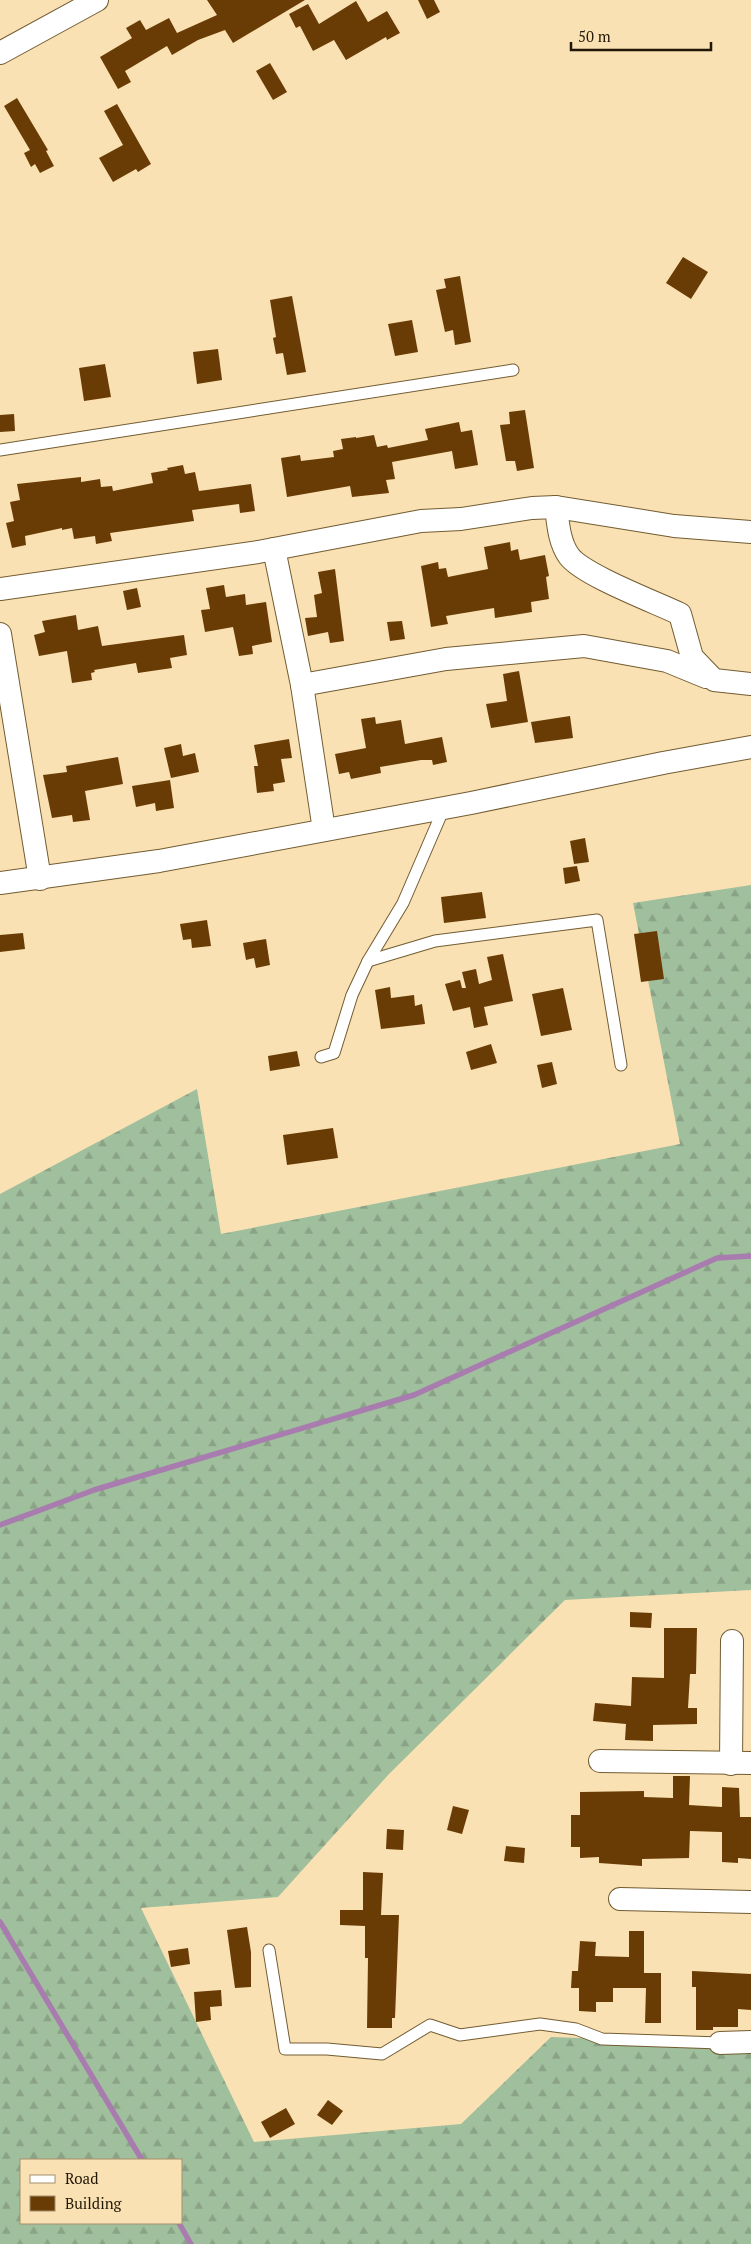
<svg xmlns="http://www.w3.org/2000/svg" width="751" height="2244" font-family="'PT Serif',serif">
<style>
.forest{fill:url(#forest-firs);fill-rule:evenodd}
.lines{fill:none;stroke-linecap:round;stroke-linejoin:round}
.stream{stroke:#a87cae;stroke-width:5.5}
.building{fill:#6a3c05}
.lane-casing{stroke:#725c32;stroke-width:13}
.street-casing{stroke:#725c32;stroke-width:24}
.lane{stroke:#fff;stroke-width:11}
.street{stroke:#fff;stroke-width:22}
</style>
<defs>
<pattern id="forest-firs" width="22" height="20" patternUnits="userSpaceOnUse" patternTransform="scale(1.25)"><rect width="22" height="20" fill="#a0bf9d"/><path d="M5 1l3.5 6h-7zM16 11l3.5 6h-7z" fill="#8aa386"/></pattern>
</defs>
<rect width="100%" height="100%" fill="#fae1b3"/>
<path class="forest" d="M 751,885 L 751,1590 L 565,1600 L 389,1774 L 278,1897 L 141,1908 L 254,2142 L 461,2124 L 551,2037 L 751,2044 L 751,2244 L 0,2244 L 0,1194 L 197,1089 L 221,1234 L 680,1144 L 633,903 ZM 21,2160 L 181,2160 L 181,2223 L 21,2223 Z"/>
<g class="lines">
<g class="stream">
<polyline points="0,1525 94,1490 414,1395 717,1258 751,1256"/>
<polyline points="0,1922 142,2160"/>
<polyline points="179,2223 191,2244"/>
</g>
</g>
<g class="building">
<polygon points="207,0 305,0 233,43 225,30 198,40 172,55 167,46 125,71 131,82 118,89 100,57 132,38 126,28 140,20 146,30 169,18 177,33 217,15"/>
<polygon points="418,0 434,0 440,12 427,19"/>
<polygon points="356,1 368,22 387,11 400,33 387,40 386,37 346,60 334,40 313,51 300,26 296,28 289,14 308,4 319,24"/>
<polygon points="270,63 287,92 273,100 256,71"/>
<polygon points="17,98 48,150 46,151 54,166 40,173 35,164 31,167 24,153 30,150 4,106"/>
<polygon points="117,104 151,164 138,172 136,169 113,182 99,158 123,145 104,111"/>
<polygon points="683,257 708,272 691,299 666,283"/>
<polygon points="460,276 471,342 455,345 453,330 445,332 436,290 446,288 444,279"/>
<polygon points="292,296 306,372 287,375 283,353 276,354 273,338 276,337 270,300"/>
<polygon points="412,320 418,352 395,356 388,324"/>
<polygon points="218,349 222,380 197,384 193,352"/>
<polygon points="105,364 111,397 84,401 79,368"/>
<polygon points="525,410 534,468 517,471 515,461 506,461 500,425 510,424 509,412"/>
<polygon points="14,414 15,431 0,432 0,415"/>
<polygon points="459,422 461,432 472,430 478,465 455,469 452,451 392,462 395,479 386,480 389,493 352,497 350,486 287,497 281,458 300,455 301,461 334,457 333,451 343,449 341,439 356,437 356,438 374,435 377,447 387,445 388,448 428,440 425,429"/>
<polygon points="183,465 185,474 195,472 199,491 251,484 255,511 240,513 239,504 192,510 194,521 110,533 112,541 96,544 95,536 74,539 72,528 62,530 62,528 25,536 26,545 12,548 6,523 14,521 10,502 20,500 17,484 81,477 81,482 100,479 101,487 112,486 113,491 153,483 151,473 168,470 167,468"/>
<polygon points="510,542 511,551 518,549 520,560 545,555 549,576 546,577 549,599 531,602 532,612 495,618 494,608 446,616 448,624 431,627 421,566 438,562 439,569 446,568 448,577 488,569 484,547"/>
<polygon points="335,569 344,641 330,643 328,632 308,636 305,618 317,617 314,595 322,593 318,572"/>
<polygon points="224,585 226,597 245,594 246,605 266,602 272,642 252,646 253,654 239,656 233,627 205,632 201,610 210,609 206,588"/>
<polygon points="137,588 141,607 127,610 123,591"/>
<polygon points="76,615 78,630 98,626 102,646 184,635 187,655 170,658 172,668 138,673 136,663 94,670 95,672 91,673 92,680 72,683 67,651 39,656 34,635 45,632 42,621"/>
<polygon points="402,621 405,639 390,641 387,622"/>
<polygon points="519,671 528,722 491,728 486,704 507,701 503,674"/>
<polygon points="570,716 573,738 535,743 531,722"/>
<polygon points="375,717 376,724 401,720 405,744 442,737 447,762 433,765 432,760 421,760 380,767 381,773 351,779 349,772 339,774 335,754 366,748 361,719"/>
<polygon points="289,739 292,758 281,759 285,782 273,784 274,791 257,793 254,766 258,766 254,745"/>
<polygon points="181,744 183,756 195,753 199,772 171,778 164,748"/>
<polygon points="118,757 123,784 85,791 90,820 73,822 72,815 52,818 43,775 67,772 66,766"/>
<polygon points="170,780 174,808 156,811 155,803 136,807 132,786"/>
<polygon points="585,838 589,862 574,864 570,841"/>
<polygon points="577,866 580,881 565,884 563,868"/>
<polygon points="482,892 486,918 444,923 441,897"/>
<polygon points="207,920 211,946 192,948 191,939 183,940 180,924"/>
<polygon points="657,931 664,979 641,982 634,934"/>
<polygon points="23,933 25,949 0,952 0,935"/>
<polygon points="266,939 270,965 256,968 254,958 246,960 243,943"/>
<polygon points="503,954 513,1001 484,1007 488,1025 474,1028 470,1007 453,1011 445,984 460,980 462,988 466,988 462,972 476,969 479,984 492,980 487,957"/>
<polygon points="390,987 391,998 414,995 415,1006 422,1004 425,1024 381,1029 375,990"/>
<polygon points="563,988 572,1030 541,1036 532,994"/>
<polygon points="491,1044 497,1063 471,1070 466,1052"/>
<polygon points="297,1051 300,1066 270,1071 268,1056"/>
<polygon points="552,1062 557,1084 542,1088 537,1065"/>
<polygon points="333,1128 338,1158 287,1165 283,1135"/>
<polygon points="630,1612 652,1613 651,1628 630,1627"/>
<polygon points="664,1628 697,1628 696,1674 690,1674 688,1708 697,1708 697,1724 653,1725 653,1741 625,1740 626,1724 593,1721 595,1703 631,1706 632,1677 664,1678"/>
<polygon points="673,1776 690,1776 689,1805 722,1807 722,1787 739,1788 740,1817 751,1817 751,1859 738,1858 738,1863 722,1862 722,1832 690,1831 689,1858 642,1859 642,1866 599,1863 599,1857 580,1858 580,1847 571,1847 571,1815 580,1815 580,1792 644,1791 644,1797 673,1798"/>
<polygon points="453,1806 469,1810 462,1834 447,1830"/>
<polygon points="387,1829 404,1830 403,1850 386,1849"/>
<polygon points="506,1846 525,1848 524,1863 504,1861"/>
<polygon points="363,1872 383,1873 381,1915 399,1915 395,2018 392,2018 392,2028 367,2028 368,1958 365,1958 365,1926 340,1925 340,1910 363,1910"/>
<polygon points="247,1927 251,1952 251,1987 235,1988 227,1930"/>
<polygon points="629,1931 644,1931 644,1973 661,1973 661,2023 645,2023 646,1988 613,1988 613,2002 596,2002 596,2012 579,2011 579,1988 571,1988 572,1971 578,1971 580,1941 596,1942 595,1956 629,1957"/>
<polygon points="188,1948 190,1964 171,1967 168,1951"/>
<polygon points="692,1971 751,1974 751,2010 738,2009 738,2027 713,2027 713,2030 696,2030 696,1987 692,1987"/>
<polygon points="221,1990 222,2006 210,2007 211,2020 196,2022 194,1992"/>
<polygon points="328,2100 343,2111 332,2125 317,2115"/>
<polygon points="286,2108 295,2124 270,2138 261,2122"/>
</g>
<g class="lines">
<g class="lane-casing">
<g id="lane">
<polyline points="0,450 513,370"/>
<polyline points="368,961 435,941 597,920 621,1065"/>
<polyline points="321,1057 334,1053 352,995 368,961 403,903 444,808"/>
<polyline points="269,1950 285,2049 327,2049 382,2054 430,2025 460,2035 540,2024 576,2029 602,2039 720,2043"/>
</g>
</g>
<g class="street-casing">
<g id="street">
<polyline points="0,53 97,0"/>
<polyline points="556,507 674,526 751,532"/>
<polyline points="274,549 302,685 324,830"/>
<path d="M 0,589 L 258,552 L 421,521 L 461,519 L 532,508 L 556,507 C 558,523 559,542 569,556 C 583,575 655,602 680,614 L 692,657 L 714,680 L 751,684"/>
<polyline points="0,634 40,879"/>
<polyline points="302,685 446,659 584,646 667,661 706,677"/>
<polyline points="0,883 159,861 471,803 663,763 751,747"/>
<polyline points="600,1761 751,1763"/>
<polyline points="731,1764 732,1641"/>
<polyline points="620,1899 751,1902"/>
<polyline points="720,2043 751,2042"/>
</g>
</g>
<use href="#lane" class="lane"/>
<use href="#street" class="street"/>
</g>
<rect x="20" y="2159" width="162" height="65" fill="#fae1b3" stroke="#a3906e"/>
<rect x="30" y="2175" width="25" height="8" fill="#ffffff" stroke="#a3906e"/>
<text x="65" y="2184" font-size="15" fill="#201706">Road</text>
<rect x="30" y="2196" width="25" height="15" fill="#6a3c05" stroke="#a3906e"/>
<text x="65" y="2209" font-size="15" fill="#201706">Building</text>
<path d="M571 42v8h140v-8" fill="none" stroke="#201706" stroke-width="2.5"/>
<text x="578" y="42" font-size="15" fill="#201706" stroke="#fae1b3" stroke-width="4" paint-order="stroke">50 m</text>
</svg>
